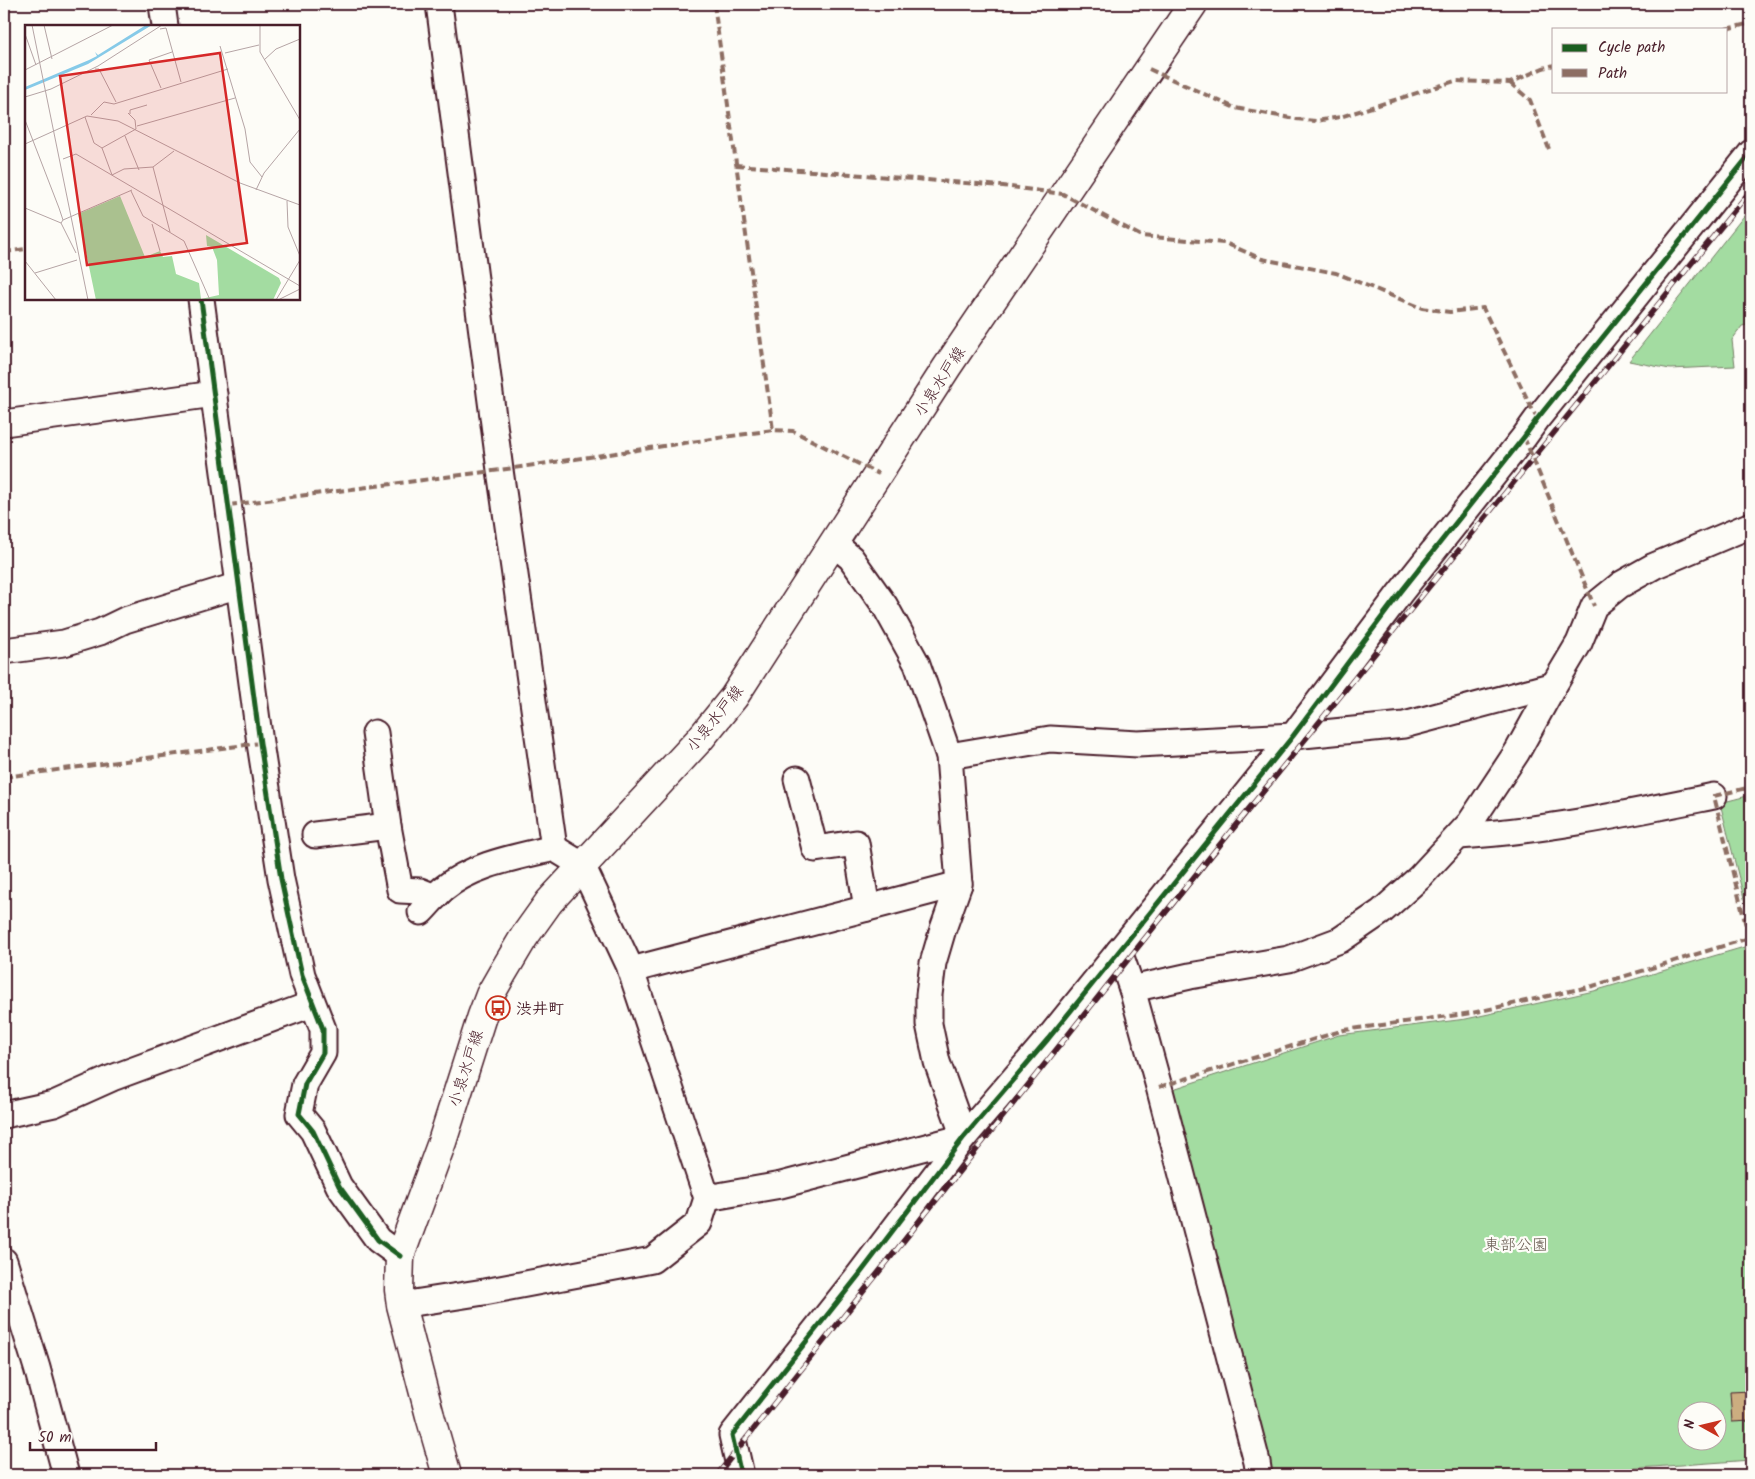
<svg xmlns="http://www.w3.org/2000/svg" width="1755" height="1479" font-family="Kalam,'Klee One',sans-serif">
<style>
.green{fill:#a3dca1;stroke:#767e66;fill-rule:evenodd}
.building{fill:#ccad80;stroke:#4a1f2b}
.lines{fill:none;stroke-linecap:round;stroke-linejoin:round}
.minor-casing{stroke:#4a1f2b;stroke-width:29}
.major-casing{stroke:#4a1f2b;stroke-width:31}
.minor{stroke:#fdfcf7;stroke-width:25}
.major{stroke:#fdfcf7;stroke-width:28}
.rail-casing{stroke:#4a1f2b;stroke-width:5.5}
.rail{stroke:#fdfcf7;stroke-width:4;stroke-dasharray:11;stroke-linecap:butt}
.quiet{stroke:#8d6e63;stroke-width:4;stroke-dasharray:8 4;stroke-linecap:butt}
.cycleway-casing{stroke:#fdfcf7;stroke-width:8}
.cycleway{stroke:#1b5e20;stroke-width:5}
.labels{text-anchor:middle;stroke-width:4.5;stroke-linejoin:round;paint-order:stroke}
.street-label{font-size:16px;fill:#4a1f2b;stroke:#fdfcf7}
.poi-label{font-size:16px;font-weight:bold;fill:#4a1f2b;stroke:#fdfcf7;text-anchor:start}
.park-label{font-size:16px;fill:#65584e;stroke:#fdfcf7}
.inset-road{fill:none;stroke:#b5a4a5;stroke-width:1}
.view{fill:#d62828;fill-opacity:0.15;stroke:#d62828;stroke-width:2.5}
.inset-edge{fill:none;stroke:#4a1f2b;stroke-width:2.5}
</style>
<rect width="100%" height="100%" fill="#fdfcf7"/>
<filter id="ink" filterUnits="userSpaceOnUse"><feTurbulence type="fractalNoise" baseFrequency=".02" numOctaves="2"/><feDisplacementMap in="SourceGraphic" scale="10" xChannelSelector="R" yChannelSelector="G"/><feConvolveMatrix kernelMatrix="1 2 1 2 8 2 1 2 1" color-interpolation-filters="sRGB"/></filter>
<g filter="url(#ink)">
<g class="green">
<polygon points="1751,207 1751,324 1742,326 1732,340 1735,366 1670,369 1629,361"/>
<polygon points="1751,795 1751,926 1720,803"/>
<path d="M 1751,945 L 1751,1460 L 1540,1475 L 1267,1475 L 1167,1091 L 1339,1035 L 1466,1019 L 1594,991 ZM 1688,1412 L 1718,1412 L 1718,1442 L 1688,1442 Z"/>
</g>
<polygon class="building" points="1751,1391 1751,1421 1732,1422 1730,1392"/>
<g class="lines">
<g class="minor-casing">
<g id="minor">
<polyline points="162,4 165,26"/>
<polyline points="439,4 500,470 554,848"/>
<polyline points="201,299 260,743 281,879 302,975 323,1029 323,1053 305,1084 299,1114 313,1131 339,1186 378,1240 400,1256"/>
<polyline points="4,423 214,394"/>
<polyline points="4,651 64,643 100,632 125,620 239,585"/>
<polyline points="375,733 388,826 400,890 420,891 435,897"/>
<polyline points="949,756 1050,739 1138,744 1293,736 1404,725 1554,685"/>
<polyline points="797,779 815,849 856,843 867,908"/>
<polyline points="315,835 388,826"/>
<path d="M 1459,836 C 1545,831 1630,813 1714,796"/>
<polyline points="1119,951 1132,989 1159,1087 1257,1462 1259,1475"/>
<polyline points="631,970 959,884"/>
<polyline points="1132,989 1190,976 1289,959 1340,940 1381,912 1419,878 1470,823 1517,752 1554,685 1579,643 1594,606 1620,585 1654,566 1751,525"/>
<polyline points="4,1115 54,1104 112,1078 312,1004"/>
<polyline points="707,1198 781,1185 964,1137 937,1062 929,1024 929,995 933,963 943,929 959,884 949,756 917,664 885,606 851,558 833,543"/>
<polyline points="4,1261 37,1368 66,1475"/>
<path d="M 401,1305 L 484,1292 L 652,1260 L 699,1223 L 707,1198 L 629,965 L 582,865 L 554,848 C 517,857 473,864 443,889 C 435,896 428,905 421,912"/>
<polyline points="741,1475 732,1435 859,1275 964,1137 1048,1039 1293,736 1400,593 1524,437 1537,419 1751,153"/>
</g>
</g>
<g class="major-casing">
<polyline id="major" points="447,1475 430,1416 401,1305 399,1290 400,1256 442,1142 482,1016 490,995 502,974 524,937 549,902 700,739 734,697 947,367 1193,4"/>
</g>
<use href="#minor" class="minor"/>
<use href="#major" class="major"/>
<g class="rail-casing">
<polyline id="rail" points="717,1475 1213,853 1751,190"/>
</g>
<use href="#rail" class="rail"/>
<g class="quiet">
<polyline points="714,4 773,430"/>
<polyline points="1726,29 1751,23"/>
<polyline points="1149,69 1235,108 1296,119 1316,121 1340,117 1455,81 1510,83 1543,68 1554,65"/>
<polyline points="1510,83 1530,100 1549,149"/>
<polyline points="736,165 1003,186 1063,194 1141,236 1225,243 1262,259 1336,273 1422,308 1450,312 1483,308 1537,419"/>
<polyline points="4,252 26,249"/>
<polyline points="1524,437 1594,606"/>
<polyline points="229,505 500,470 773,430 793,431 879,474"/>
<polyline points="4,777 260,743"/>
<polyline points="1159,1087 1344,1030 1472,1013 1593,986 1749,938 1714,796 1751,787"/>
</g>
<g class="cycleway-casing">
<g id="cycleway">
<polyline points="201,299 260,743 281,879 302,975 323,1029 323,1053 305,1084 299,1114 313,1131 339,1186 378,1240 400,1256"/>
<polyline points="741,1475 732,1435 859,1275 964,1137 1048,1039 1293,736 1400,593 1524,437 1537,419 1751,153"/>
</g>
</g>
<use href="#cycleway" class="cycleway"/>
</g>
</g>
<defs>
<g id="bus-ring" transform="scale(1.25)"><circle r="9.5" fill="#fdfcf7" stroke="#c8321e" stroke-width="1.5"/><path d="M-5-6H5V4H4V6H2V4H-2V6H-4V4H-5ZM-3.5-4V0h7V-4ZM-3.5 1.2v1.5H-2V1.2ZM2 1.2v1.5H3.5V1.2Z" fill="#c8321e"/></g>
</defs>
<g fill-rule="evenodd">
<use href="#bus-ring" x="498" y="1008"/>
</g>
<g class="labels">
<g class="street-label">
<text transform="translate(939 381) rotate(-57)" y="6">小泉水戸線</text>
<text transform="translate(714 718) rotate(-51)" y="6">小泉水戸線</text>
<text transform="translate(465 1068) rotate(-72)" y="6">小泉水戸線</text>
</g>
<g class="poi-label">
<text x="516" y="1014">渋井町</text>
</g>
<g class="park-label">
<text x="1516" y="1250">東部公園</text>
</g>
</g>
<g transform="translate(25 25)">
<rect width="275" height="275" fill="#fdfcf7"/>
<path d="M 95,171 L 120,232 L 135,226 L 138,232 L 147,231 L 151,249 L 174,258 L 176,274 L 194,270 L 192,235 L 187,222 L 182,221 L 181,210 L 254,253 L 256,258 L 248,275 L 71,275 L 53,189 Z" fill="#a3dca1"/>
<path d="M 121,0 L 127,0 L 63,39 L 0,65 L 0,62 L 64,35 L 72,31 L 70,27 L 73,30 Z" fill="#86cae8"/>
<path class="inset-road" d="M 7,0 L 63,275M 19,0 L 27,34M 235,0 L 235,27 L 275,95M 135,4 L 141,3 L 156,57M 0,9 L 11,40M 195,21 L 220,104 L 225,137 L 237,152M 200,28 L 234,20M 239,35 L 251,24 L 275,14M 70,44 L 74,44 L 91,77M 0,45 L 88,0M 136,63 L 124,35 L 147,27M 0,72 L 26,64 L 73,41 L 137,0M 105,89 L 105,85 L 122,80M 66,90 L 79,77 L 89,79 L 203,44M 60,92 L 69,118 L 77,123 L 87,150 L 99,144 L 128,142 L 149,126M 0,95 L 34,183 L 38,195 L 36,198M 112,101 L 210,73M 100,111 L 114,145M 0,119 L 62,91 L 93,96 L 215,158 L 275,180M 77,123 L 111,104 L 110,95 L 103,88M 38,134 L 51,129 L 275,261M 128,142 L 145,207M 231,165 L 239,148 L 275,104M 106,166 L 118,191 L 159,216 L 185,275M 262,176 L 263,202 L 275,231M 0,183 L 36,198 L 51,228M 38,195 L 107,165M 127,199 L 135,226M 0,236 L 31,275M 10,248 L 52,235M 251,275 L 275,235M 253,275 L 275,264"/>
<path class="view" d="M 195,28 L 222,218 L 62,240 L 35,51 Z"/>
<rect width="275" height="275" class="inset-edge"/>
</g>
<rect width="1755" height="1479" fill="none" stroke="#fdfcf7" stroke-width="20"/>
<rect x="10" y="10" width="1735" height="1459" fill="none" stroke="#4a1f2b" stroke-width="2" filter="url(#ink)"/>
<rect x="1552" y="28" width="175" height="65" fill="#fdfcf7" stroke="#b5a4a5"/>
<rect x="1562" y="44" width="25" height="8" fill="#1b5e20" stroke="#b5a4a5"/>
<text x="1598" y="52" font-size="15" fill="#4a1f2b">Cycle path</text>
<rect x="1562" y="69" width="25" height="8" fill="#8d6e63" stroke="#b5a4a5"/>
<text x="1598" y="78" font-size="15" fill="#4a1f2b">Path</text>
<g transform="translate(1702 1426) rotate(278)"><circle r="24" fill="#fdfcf7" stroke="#b5a4a5"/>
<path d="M0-4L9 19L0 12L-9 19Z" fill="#c8321e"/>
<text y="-8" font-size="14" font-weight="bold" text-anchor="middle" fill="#4a1f2b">N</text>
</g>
<path d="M30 1442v8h126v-8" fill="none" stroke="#4a1f2b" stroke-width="2.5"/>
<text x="38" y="1442" font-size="15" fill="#4a1f2b" stroke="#fdfcf7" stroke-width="4" paint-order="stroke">50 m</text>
</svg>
